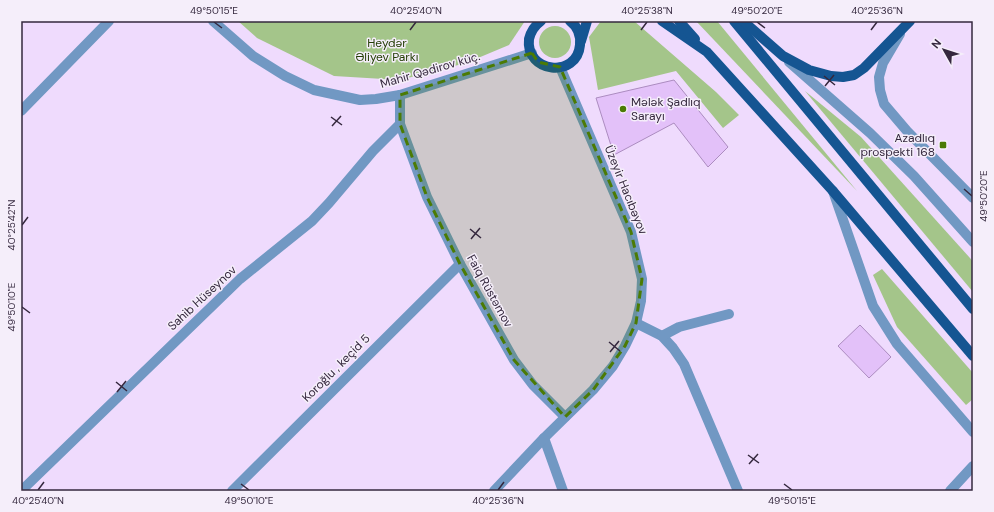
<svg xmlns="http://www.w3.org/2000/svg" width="994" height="512" font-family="'DM Sans',sans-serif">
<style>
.green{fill:#a4c58a}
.building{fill:#e3c1f9;stroke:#ac8cc0}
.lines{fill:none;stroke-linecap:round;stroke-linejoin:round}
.minor{stroke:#7198c3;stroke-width:10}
.major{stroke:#155592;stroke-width:10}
.marked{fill:#4b7b04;fill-opacity:0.2;stroke:#4b7b04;stroke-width:3;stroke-dasharray:8 5;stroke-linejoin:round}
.ticks{fill:none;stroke:#35283e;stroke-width:1.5}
.poi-dot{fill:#4b7b04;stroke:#f5eefa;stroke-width:1.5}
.labels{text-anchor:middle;stroke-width:3;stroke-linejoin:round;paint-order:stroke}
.park-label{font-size:12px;fill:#243e05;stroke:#f5eefa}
.street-label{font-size:12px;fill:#35283e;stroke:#f5eefa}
.poi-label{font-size:12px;fill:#35283e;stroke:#f5eefa;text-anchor:start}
.neatline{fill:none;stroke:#35283e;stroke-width:1.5}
.ticks-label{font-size:10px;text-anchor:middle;fill:#35283e}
</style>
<rect width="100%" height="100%" fill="#efdbfd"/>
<g class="green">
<polygon points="238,21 525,21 509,45 466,63 400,80 334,76 257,38"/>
<polygon points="601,21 634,21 716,92 739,115 723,128 676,71 598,90 589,37"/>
<polygon points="696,21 717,21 857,191"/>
<circle cx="555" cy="42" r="16"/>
<polygon points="805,91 861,137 970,258 973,262 973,292"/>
<polygon points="882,269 973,373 973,399 966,405 897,327 873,275"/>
</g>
<g class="building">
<polygon points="674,80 728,147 708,167 674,123 614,155 596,98"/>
<polygon points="860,325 891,357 869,378 838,346"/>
</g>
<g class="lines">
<g class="minor">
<polyline points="213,21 253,56 285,76 314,90 360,100 376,99 400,95 532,53"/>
<polyline points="900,34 883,63 879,77 880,90 884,104 907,131 973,198"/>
<polyline points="789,62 870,133 914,176 973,242"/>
<polyline points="400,95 400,124 427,197 460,264 514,360 533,385 565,417"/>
<polyline points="21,111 109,21"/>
<polyline points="833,191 873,306 897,344 973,432"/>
<polyline points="636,323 662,336 673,348 684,364 738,491"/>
<polyline points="662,336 679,327 729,314"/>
<polyline points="544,438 563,491"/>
<polyline points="21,491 240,279 312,221 329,203 373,151 400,124"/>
<polyline points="232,491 460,264"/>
<polyline points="494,491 544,438 593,390 613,366 625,346 636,323 641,301 642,279 631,232 560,67"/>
<polyline points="950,491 973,466"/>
</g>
<g class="major">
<path d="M 541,21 C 534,26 531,31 529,39 C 525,73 577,79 580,45 C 581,35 578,27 570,21"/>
<polyline points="662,21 707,52 832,190 973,356"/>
<polyline points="679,21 695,39"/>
<polyline points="734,21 973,309"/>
<polyline points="743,21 783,56 809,70 831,76 843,77 854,75 864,68 910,21"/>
<polyline points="581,41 587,21"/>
</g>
</g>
<path class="marked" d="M 532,53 L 538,62 L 560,67 L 631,232 L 642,279 L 636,323 L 625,346 L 593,390 L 565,417 L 514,360 L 460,264 L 427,197 L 400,124 L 400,95 Z"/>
<path class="ticks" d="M 214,22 L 222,28M 757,22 L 765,28M 410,30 L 416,22M 641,30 L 647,22M 871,30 L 877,22M 824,76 L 835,85M 825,86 L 834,75M 331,117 L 342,125M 332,126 L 341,116M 964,189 L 972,196M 22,225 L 28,217M 470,229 L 481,238M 471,239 L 480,228M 22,307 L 30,313M 609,342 L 620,351M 610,352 L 619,341M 116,382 L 127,391M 117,392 L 126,381M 748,455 L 759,463M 749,464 L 758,454M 241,484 L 249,490M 784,484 L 792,490M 38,490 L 44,482M 498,490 L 504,482"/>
<g class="poi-dot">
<circle cx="623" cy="109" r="4"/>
<rect x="939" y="141" width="8" height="8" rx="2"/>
</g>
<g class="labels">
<g class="park-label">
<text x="387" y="47">Heydər<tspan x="387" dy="14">Əliyev Parkı</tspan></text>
</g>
<g class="street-label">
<text transform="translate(430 70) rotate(-16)" y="4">Mahir Qədirov küç.</text>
<text transform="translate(626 190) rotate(68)" y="4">Üzeyir Hacıbəyov</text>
<text transform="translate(490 291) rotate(61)" y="4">Faiq Rüstəmov</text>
<text transform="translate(202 298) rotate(-43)" y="4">Sahib Hüseynov</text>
<text transform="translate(336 368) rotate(-45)" y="4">Koroğlu , keçid 5</text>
</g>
<g class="poi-label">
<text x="631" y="106">Mələk Şadlıq<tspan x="631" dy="14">Sarayı</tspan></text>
<text x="935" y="142" text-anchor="end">Azadlıq<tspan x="935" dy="14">prospekti 168</tspan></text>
</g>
</g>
<rect width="994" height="512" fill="none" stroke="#f5eefa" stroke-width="44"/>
<g transform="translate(944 50) rotate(309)" stroke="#f5eefa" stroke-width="3" paint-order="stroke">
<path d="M0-3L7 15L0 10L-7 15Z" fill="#35283e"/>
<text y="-6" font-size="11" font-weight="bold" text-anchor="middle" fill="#35283e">N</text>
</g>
<rect x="22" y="22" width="950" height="468" class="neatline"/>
<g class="ticks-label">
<text x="214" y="14">49°50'15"E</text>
<text x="416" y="14">40°25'40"N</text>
<text x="647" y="14">40°25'38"N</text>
<text x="757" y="14">49°50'20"E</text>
<text x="877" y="14">40°25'36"N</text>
<text transform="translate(983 196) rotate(-90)" y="4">49°50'20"E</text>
<text transform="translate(11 225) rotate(-90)" y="4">40°25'42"N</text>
<text transform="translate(11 307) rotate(-90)" y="4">49°50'10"E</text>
<text x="38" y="504">40°25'40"N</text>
<text x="249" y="504">49°50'10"E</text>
<text x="498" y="504">40°25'36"N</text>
<text x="792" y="504">49°50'15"E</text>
</g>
</svg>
